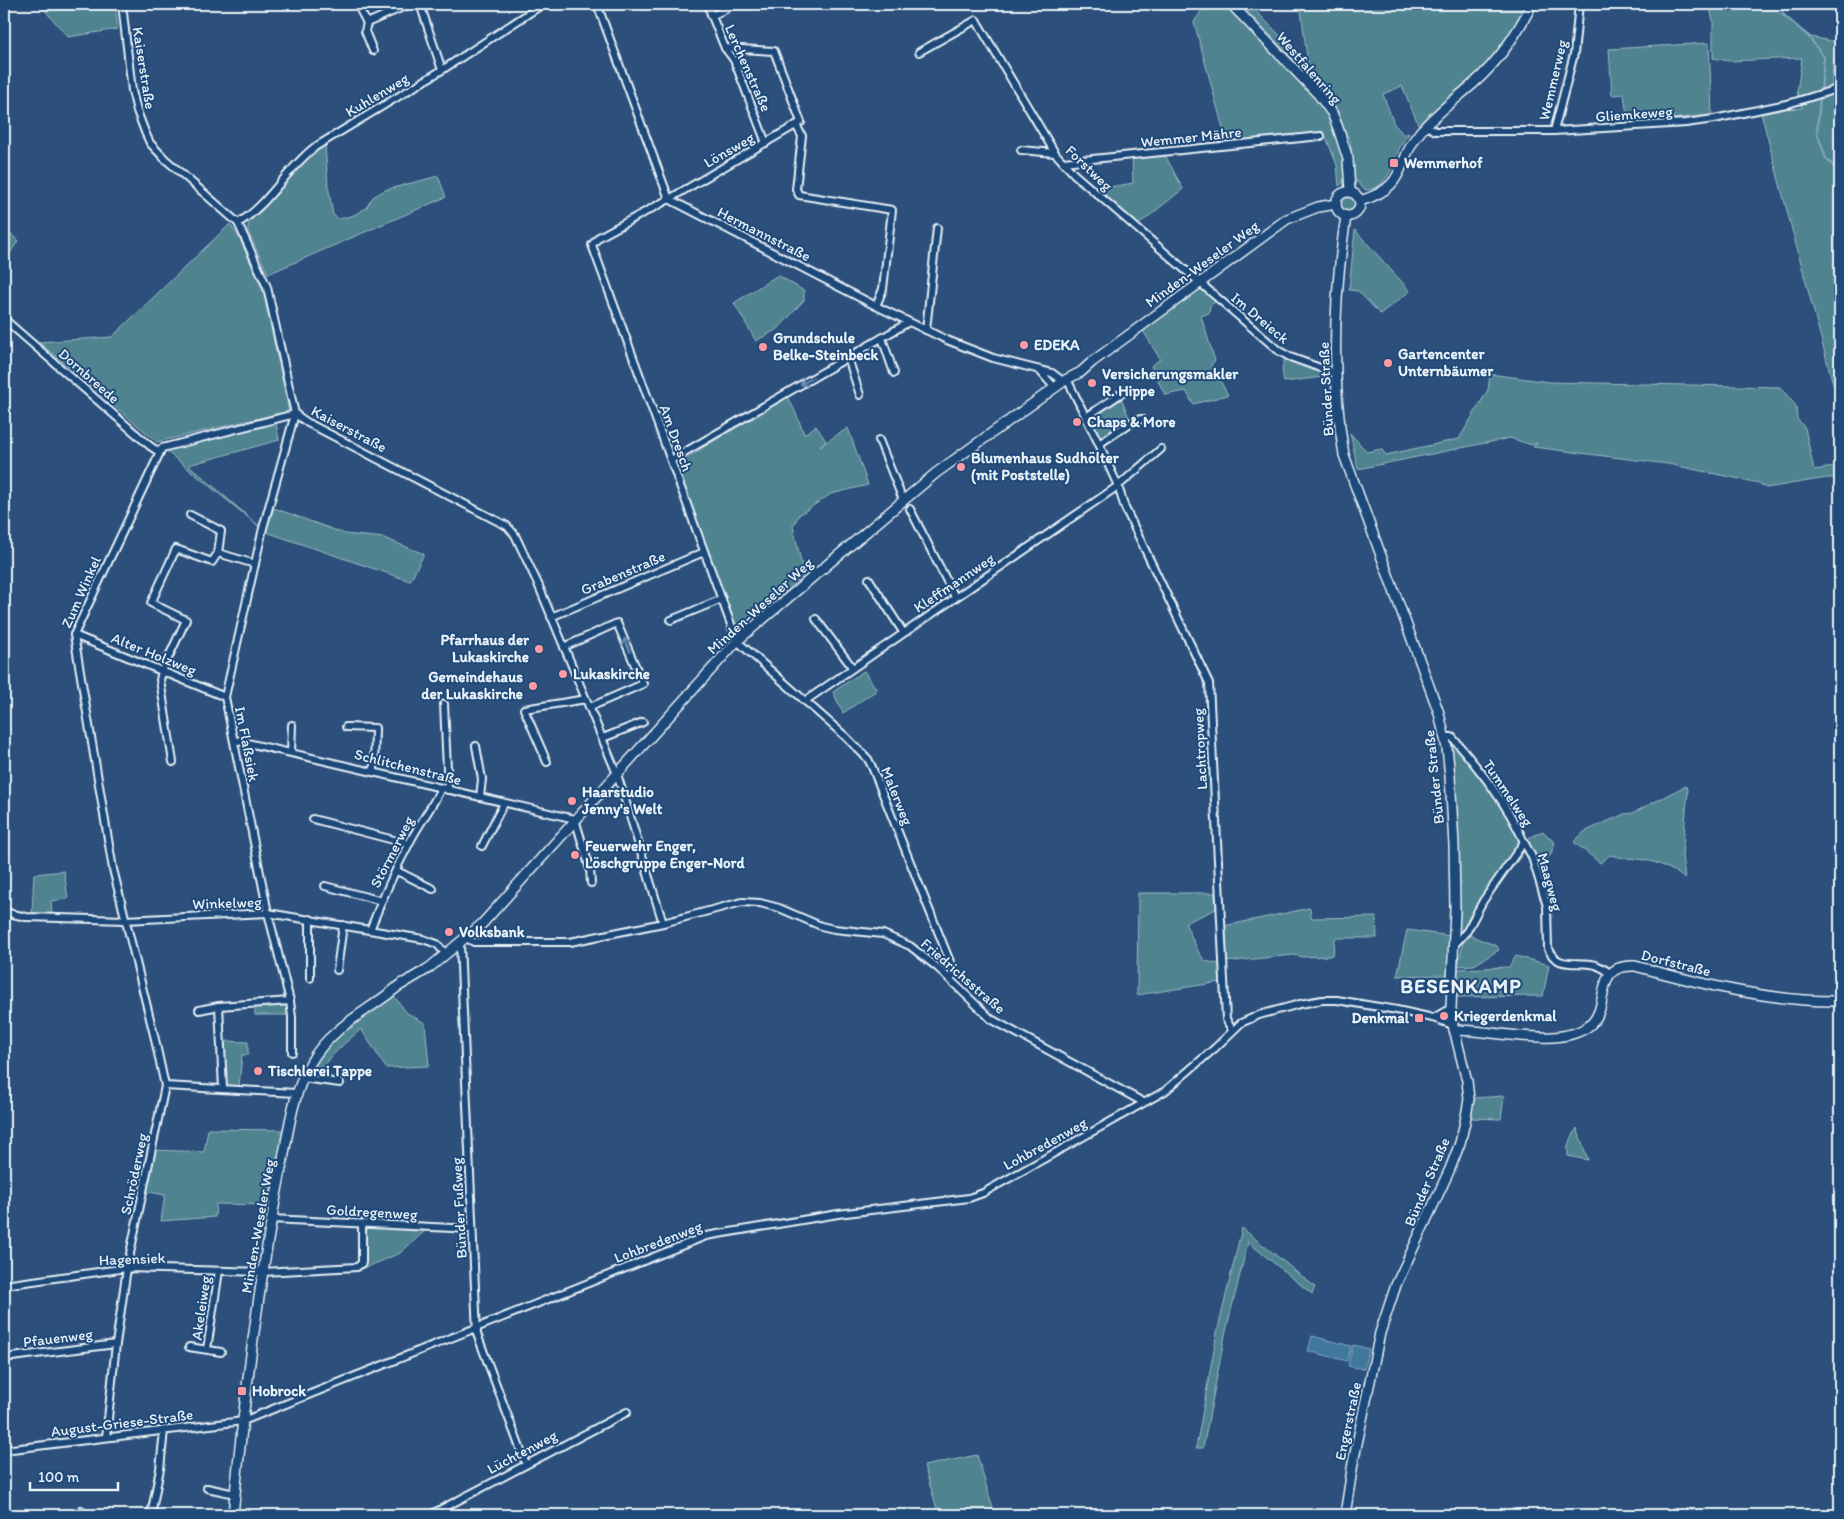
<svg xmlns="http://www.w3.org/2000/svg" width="1844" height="1519" font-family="Itim,sans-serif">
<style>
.green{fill:#508390;stroke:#9cbac4}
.water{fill:#40789c;stroke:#83a8c1}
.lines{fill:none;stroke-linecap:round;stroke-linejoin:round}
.stream{stroke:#83a8c1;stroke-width:2}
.street-casing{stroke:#e8f1f8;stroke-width:10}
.secondary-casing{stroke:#e8f1f8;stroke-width:12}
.street{stroke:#1f4a7a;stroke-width:6}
.secondary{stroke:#1f4a7a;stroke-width:9}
.oneway{stroke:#6f8dac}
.poi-dot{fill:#ff9aa2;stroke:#1f4a7a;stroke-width:2}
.labels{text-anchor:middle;stroke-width:4;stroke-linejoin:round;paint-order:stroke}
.street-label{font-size:15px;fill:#e8f1f8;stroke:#1f4a7a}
.poi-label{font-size:15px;font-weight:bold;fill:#e8f1f8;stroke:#1f4a7a;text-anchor:start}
.district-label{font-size:20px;font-weight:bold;letter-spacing:1px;fill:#e8f1f8;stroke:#1f4a7a}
</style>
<rect width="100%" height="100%" fill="#2c507b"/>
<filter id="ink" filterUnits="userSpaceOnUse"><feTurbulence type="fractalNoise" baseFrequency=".02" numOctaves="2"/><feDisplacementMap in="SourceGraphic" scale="10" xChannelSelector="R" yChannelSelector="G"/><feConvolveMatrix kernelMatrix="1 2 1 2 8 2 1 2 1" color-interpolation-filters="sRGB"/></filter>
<g filter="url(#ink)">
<g class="green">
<polygon points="46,4 115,4 118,29 68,37 42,7"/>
<polygon points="1206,4 1224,4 1295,76 1325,110 1337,134 1345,166 1345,181 1339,186 1337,165 1324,132 1227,143 1194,22"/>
<path d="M 1241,4 L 1249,4 L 1308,64 L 1300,4 L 1526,4 C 1522,12 1518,20 1514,28 C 1494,65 1450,99 1419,126 L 1402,86 L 1383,94 L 1394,124 L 1404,135 L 1407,133 L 1409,134 C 1391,151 1396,187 1366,190 L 1360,186 L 1358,182 L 1355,182 L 1350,140 L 1345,131 L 1338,111 L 1321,89 Z"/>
<polygon points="1709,4 1768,4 1811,37 1830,41 1839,40 1833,63 1831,95 1840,91 1840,410 1761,113 1783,109 1802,108 1797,92 1802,58 1728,61 1713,58 1713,21"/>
<polygon points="1709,43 1712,115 1628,123 1624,94 1612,95 1609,49"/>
<polygon points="325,145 328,185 333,215 339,219 354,215 366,208 373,197 385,190 438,176 446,197 268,274 248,231 248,221 308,156"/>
<polygon points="1164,151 1166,157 1183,189 1138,225 1099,189 1133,183 1132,154"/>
<circle cx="1348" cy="204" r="8"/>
<polygon points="230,224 240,239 263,291 289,411 157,442 39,342 112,337"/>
<polygon points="4,227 18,241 4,262"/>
<polygon points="1355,230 1410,291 1380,314 1358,291 1349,290"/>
<polygon points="778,275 804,291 804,300 779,328 756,341 734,303"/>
<polygon points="1198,289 1201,289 1216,301 1210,306 1209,313 1201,316 1215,361 1211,364 1228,395 1193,404 1186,391 1165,395 1151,366 1160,359 1142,329"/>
<polygon points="1285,356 1328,373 1332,379 1322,377 1284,382 1282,369"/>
<polygon points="1490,374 1549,382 1780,387 1796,406 1797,419 1805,428 1814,470 1840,466 1840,478 1827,478 1766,488 1759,483 1668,464 1533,447 1537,443 1532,445 1510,438 1358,469 1350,433 1367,452 1381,449 1386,455 1459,439 1488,390"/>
<path d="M 786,396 C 793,404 800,423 804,434 L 816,426 L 826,441 L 820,446 L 848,428 L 868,485 L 831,494 L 799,515 L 793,526 L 804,575 L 737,635 L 677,464 Z"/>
<polygon points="1121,398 1130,420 1103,438 1099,438 1091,419"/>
<polygon points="276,422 279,440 189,465 260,527 165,450"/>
<polygon points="274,508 345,534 384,538 424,554 410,581 266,532"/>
<polygon points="864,671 877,690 843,713 833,692"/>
<polygon points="1452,739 1478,764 1506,800 1527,839 1543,831 1555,843 1550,856 1536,865 1529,846 1490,896 1469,935 1497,946 1499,950 1474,965 1458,966 1463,943 1468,936 1458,930 1457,822 1450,748"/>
<path d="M 1685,786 L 1688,789 L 1682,856 L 1685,879 C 1673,869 1654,860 1638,859 C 1628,858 1620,858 1610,855 L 1600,863 L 1574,842 L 1584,832 L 1624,814 L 1633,813 Z"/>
<polygon points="64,871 68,899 51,901 52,915 32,914 34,874"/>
<polygon points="1138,893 1215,893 1216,909 1185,923 1199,953 1205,961 1219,964 1221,982 1137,995"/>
<polygon points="1310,908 1311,918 1376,917 1377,938 1338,938 1335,939 1333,954 1330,956 1303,957 1293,955 1225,962 1224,926"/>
<polygon points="1407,930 1451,936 1448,975 1397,976"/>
<polygon points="1516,956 1549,965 1543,996 1456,997 1458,969 1509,967"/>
<path d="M 393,995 L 407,1013 L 425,1023 L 429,1066 L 386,1068 L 361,1029 C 345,1043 326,1058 318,1078 L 307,1076 L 314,1063 L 336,1036 Z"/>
<polygon points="289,1004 289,1015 255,1015 255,1008"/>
<polygon points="224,1041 248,1042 248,1055 242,1055 239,1086 232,1086 226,1081"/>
<polygon points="1504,1096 1501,1119 1471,1118 1474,1098"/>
<polygon points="1577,1128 1588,1160 1568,1156 1568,1145"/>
<polygon points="208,1129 283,1130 269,1205 216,1204 215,1217 161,1221 165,1195 144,1191 154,1150 204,1152"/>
<polygon points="369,1227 426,1230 400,1253 365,1268 364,1232 366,1228"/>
<polygon points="1242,1228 1315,1287 1312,1294 1248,1242 1225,1335 1203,1448 1196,1448 1217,1333"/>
<polygon points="977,1455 995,1515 939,1515 924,1466"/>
</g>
<g class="water">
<polygon points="1312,1336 1351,1346 1347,1361 1308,1351"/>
<polygon points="1353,1345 1369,1349 1364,1369 1348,1366"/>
</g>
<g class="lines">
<g class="stream">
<polyline points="1778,4 1784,15 1808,36 1824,57 1821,91"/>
<polyline points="1820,98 1817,132 1826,159 1840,172"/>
</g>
<g class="street-casing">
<g id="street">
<polyline points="122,4 132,91 137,111 145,132 150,143 164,158 238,223 267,287 295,414 308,423 507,526 515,535 538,584 617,774 663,923"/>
<polyline points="357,4 367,23 410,4"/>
<polyline points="420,4 442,70"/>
<polyline points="597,4 669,199 876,306 947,340 993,358 1052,373 1064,382"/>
<polyline points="707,4 725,48 734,60 766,143"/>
<polyline points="711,16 726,9 731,4"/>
<polyline points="367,23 365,31 373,51"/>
<polyline points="725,48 774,51 801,122 669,199 599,237 592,245 737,641 846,737 868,759 872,767 951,964 953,975 950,979"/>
<polyline points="919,52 976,20 1055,153 1074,174 1279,351 1290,357 1337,374"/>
<polyline points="796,125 802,136 796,189 799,195 892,210 883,289 876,306"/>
<polyline points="1426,126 1436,131 1554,131 1686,123 1714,119 1791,103 1840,88"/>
<polyline points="1554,131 1574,54 1579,4"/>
<polyline points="1021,150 1055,153"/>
<polyline points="1063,162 1321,136"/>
<path d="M 238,223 C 269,205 286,169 315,147 L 442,70 L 543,4"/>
<polyline points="4,319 150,446 159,452"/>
<polyline points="926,330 937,228"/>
<polyline points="882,338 894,373"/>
<polyline points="848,358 860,395"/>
<polyline points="1039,370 1055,388"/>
<polyline points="1067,379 1099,444 1118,486 1125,508 1209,683 1226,1019 1232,1030"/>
<polyline points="1086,417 1128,389"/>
<polyline points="879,440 903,500"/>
<polyline points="1099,444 1135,420 1142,419"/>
<polyline points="671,460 909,322"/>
<polyline points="910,509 955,597"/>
<polyline points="190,515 221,531 218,553"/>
<polyline points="869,579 903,632"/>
<polyline points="551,617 704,552"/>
<polyline points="816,619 852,667"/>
<polyline points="671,620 722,599"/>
<polyline points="74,635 225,697"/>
<polyline points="564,647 617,623 643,684 590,707"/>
<polyline points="805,701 1118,486 1161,449"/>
<polyline points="444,704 448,790"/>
<polyline points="346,727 375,728 374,771"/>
<path d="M 1445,737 L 1452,737 C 1479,769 1507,803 1524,842 L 1483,901 L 1467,931 L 1454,945"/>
<polyline points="603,738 643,722"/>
<polyline points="235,740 575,819 590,869 591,883"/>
<polyline points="476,746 482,779 480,797"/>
<polyline points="291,752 292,725"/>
<polyline points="173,762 160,680 162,671 186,620 151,603 176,549 212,562 218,553 255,564"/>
<polyline points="547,762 524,709 586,699"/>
<polyline points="313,819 409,844"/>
<path d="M 1524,842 L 1532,857 L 1547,906 L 1548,949 C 1558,970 1577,960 1596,965 C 1601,967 1606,970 1610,973"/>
<polyline points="482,846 504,803"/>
<polyline points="397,871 433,889"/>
<polyline points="325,886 382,901"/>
<polyline points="4,912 26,917 125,920 268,913 423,939 437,944 445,953"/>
<path d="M 370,930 C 382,899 396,868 412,838 C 421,821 433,806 441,788"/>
<polyline points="466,938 474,942 570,942 663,923 742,902 760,903 779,908 821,926 834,929 883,934 910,946 938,968 991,1019 1143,1102"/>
<polyline points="460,943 477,1334 526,1464"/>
<polyline points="337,970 343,925"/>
<polyline points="310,978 310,919"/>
<polyline points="199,1010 219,1006"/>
<polyline points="1433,1018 1451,1008"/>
<polyline points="303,1078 340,1083"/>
<polyline points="165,1086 297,1093"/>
<polyline points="223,1089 219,1006 290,1001"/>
<polyline points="271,1219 472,1229"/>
<polyline points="4,1285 127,1268 262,1272 357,1267 362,1263 362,1224"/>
<polyline points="189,1347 221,1352"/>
<polyline points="207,1349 219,1271"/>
<polyline points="4,1358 116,1344"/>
<polyline points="106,1437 116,1344 127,1268 165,1086 154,1035 113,869 74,635 162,448 295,414 263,528 225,697 268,913 290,1001 292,1017 292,1052"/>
<polyline points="4,1450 243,1421 706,1236 838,1214 969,1198 983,1193 1165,1091 1215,1048 1241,1023 1259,1015 1300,1004 1322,1000 1337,1000 1397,1010 1433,1018 1453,1025"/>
<polyline points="207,1488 235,1494"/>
<polyline points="81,1510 82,1515"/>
<polyline points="151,1515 160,1469 164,1430"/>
<polyline points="430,1515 627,1412"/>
</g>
</g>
<g class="secondary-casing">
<g id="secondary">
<polyline points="1231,4 1318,94 1332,113 1338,128 1348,159 1350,191"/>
<circle cx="1348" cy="204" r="12"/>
<path d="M 1360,201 C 1410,186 1394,163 1420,132 C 1435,114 1456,99 1474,83 C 1499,61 1517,34 1532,4"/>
<polyline points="399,986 429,968 482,924 737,641 936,473 1067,379 1081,372 1092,362 1287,219 1318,207 1336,204"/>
<path d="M 1454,1030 C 1491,1029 1564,1051 1592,1023 C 1611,1004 1592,964 1635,966 C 1702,984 1771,1002 1840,1001"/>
<path d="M 233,1515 C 244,1400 258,1284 281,1170 C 288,1134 292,1094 311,1062 C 332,1025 372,1010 402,983"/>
<path d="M 1345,1515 L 1353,1463 L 1380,1333 L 1396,1285 L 1450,1169 L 1460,1143 L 1465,1122 L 1469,1099 L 1467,1081 L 1453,1025 L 1451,1008 L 1455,909 L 1454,845 L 1450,776 L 1447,748 L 1439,713 L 1344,455 C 1331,377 1334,295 1346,216"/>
</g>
</g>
<use href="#street" class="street"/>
<use href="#secondary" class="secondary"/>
</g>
<defs><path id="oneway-shaft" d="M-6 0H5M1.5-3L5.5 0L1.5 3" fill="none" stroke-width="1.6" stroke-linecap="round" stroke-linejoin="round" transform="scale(1.25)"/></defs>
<g class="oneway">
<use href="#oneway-shaft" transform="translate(807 381) rotate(150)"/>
<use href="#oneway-shaft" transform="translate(627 645) rotate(-113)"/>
</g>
</g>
<g class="poi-dot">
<rect x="1389" y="158" width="10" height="10" rx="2.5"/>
<circle cx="1024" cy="345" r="5"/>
<circle cx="763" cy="347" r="5"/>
<circle cx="1388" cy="363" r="5"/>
<circle cx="1092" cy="383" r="5"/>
<circle cx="1077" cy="422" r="5"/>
<circle cx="961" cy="467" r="5"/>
<circle cx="539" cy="649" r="5"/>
<circle cx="563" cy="674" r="5"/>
<circle cx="533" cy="686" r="5"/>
<circle cx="572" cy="801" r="5"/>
<circle cx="575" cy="855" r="5"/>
<circle cx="449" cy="932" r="5"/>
<circle cx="1444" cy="1016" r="5"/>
<rect x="1414" y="1013" width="10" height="10" rx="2.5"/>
<circle cx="258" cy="1071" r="5"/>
<rect x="237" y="1386" width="10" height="10" rx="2.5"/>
</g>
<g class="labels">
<g class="street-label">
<text transform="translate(144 68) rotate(81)" y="5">Kaiserstraße</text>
<text transform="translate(748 68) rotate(66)" y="5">Lerchenstraße</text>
<text transform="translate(1309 68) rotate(49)" y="5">Westfalenring</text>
<text transform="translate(1553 80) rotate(-77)" y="5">Wemmerweg</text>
<text transform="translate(377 95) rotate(-31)" y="5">Kuhlenweg</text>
<text transform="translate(1634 114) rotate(-4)" y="5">Gliemkeweg</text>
<text transform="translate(1191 137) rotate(-6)" y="5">Wemmer Mähre</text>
<text transform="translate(729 150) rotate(-30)" y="5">Lönsweg</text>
<text transform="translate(1089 168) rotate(44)" y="5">Forstweg</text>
<text transform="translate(764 234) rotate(27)" y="5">Hermannstraße</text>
<text transform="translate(1202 264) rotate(-36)" y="5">Minden-Weseler Weg</text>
<text transform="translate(1260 318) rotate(40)" y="5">Im Dreieck</text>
<text transform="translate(89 376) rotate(41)" y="5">Dornbreede</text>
<text transform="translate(1326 389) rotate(-93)" y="5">Bünder Straße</text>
<text transform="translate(349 429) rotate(28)" y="5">Kaiserstraße</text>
<text transform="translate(676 438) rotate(70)" y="5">Am Dresch</text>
<text transform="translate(623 573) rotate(-23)" y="5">Grabenstraße</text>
<text transform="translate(954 583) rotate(-34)" y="5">Kleffmannweg</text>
<text transform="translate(81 592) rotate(-66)" y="5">Zum Winkel</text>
<text transform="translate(760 606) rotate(-42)" y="5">Minden-Weseler Weg</text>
<text transform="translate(154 654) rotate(22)" y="5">Alter Holzweg</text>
<text transform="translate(247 744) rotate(79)" y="5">Im Flaßsiek</text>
<text transform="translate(1200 749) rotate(-93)" y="5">Lachtropweg</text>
<text transform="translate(408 767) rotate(14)" y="5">Schlitchenstraße</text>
<text transform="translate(1434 777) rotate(-96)" y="5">Bünder Straße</text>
<text transform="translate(1508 793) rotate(56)" y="5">Tummelweg</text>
<text transform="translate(897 796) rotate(68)" y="5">Malerweg</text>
<text transform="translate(392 852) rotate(-63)" y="5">Störmerweg</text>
<text transform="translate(1550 882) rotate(75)" y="5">Maagweg</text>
<text transform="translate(227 903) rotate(-2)" y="5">Winkelweg</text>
<text transform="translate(1676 963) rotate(14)" y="5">Dorfstraße</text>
<text transform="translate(963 976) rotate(41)" y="5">Friedrichsstraße</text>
<text transform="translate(1045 1144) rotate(-29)" y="5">Lohbredenweg</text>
<text transform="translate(134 1174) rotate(-78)" y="5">Schröderweg</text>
<text transform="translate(1427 1182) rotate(-67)" y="5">Bünder Straße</text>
<text transform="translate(459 1208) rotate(-93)" y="5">Bünder Fußweg</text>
<text transform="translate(372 1212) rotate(3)" y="5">Goldregenweg</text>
<text transform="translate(258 1226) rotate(-80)" y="5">Minden-Weseler Weg</text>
<text transform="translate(658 1242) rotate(-21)" y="5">Lohbredenweg</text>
<text transform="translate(132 1259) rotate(-2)" y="5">Hagensiek</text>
<text transform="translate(201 1308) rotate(-82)" y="5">Akeleiweg</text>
<text transform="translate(58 1338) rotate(-7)" y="5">Pfauenweg</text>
<text transform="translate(1348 1421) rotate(-78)" y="5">Engerstraße</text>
<text transform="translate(122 1423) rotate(-7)" y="5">August-Griese-Straße</text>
<text transform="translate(522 1452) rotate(-28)" y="5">Lüchtenweg</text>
</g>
<g class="poi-label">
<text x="1404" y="168">Wemmerhof</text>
<text x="773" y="343">Grundschule<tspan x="773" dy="17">Belke-Steinbeck</tspan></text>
<text x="1034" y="350">EDEKA</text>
<text x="1398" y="359">Gartencenter<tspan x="1398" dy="17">Unternbäumer</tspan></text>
<text x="1102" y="379">Versicherungsmakler<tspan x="1102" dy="17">R. Hippe</tspan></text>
<text x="1087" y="427">Chaps &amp; More</text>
<text x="971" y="463">Blumenhaus Sudhölter<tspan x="971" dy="17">(mit Poststelle)</tspan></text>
<text x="529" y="645" text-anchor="end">Pfarrhaus der<tspan x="529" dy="17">Lukaskirche</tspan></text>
<text x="573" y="679">Lukaskirche</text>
<text x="523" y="682" text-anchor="end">Gemeindehaus<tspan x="523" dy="17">der Lukaskirche</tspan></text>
<text x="582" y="797">Haarstudio<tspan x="582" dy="17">Jenny's Welt</tspan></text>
<text x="585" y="851">Feuerwehr Enger,<tspan x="585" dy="17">Löschgruppe Enger-Nord</tspan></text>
<text x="459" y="937">Volksbank</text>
<text x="1454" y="1021">Kriegerdenkmal</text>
<text x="1409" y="1023" text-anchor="end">Denkmal</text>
<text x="268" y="1076">Tischlerei Tappe</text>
<text x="252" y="1396">Hobrock</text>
</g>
<g class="district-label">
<text x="1461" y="993">BESENKAMP</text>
</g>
</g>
<rect width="1844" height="1519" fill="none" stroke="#1f4a7a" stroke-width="20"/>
<rect x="10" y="10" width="1824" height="1499" fill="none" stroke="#e8f1f8" stroke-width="2" filter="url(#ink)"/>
<path d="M30 1482v8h88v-8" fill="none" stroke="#e8f1f8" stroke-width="2.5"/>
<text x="38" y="1482" font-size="15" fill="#e8f1f8" stroke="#1f4a7a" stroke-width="4" paint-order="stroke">100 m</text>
</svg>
